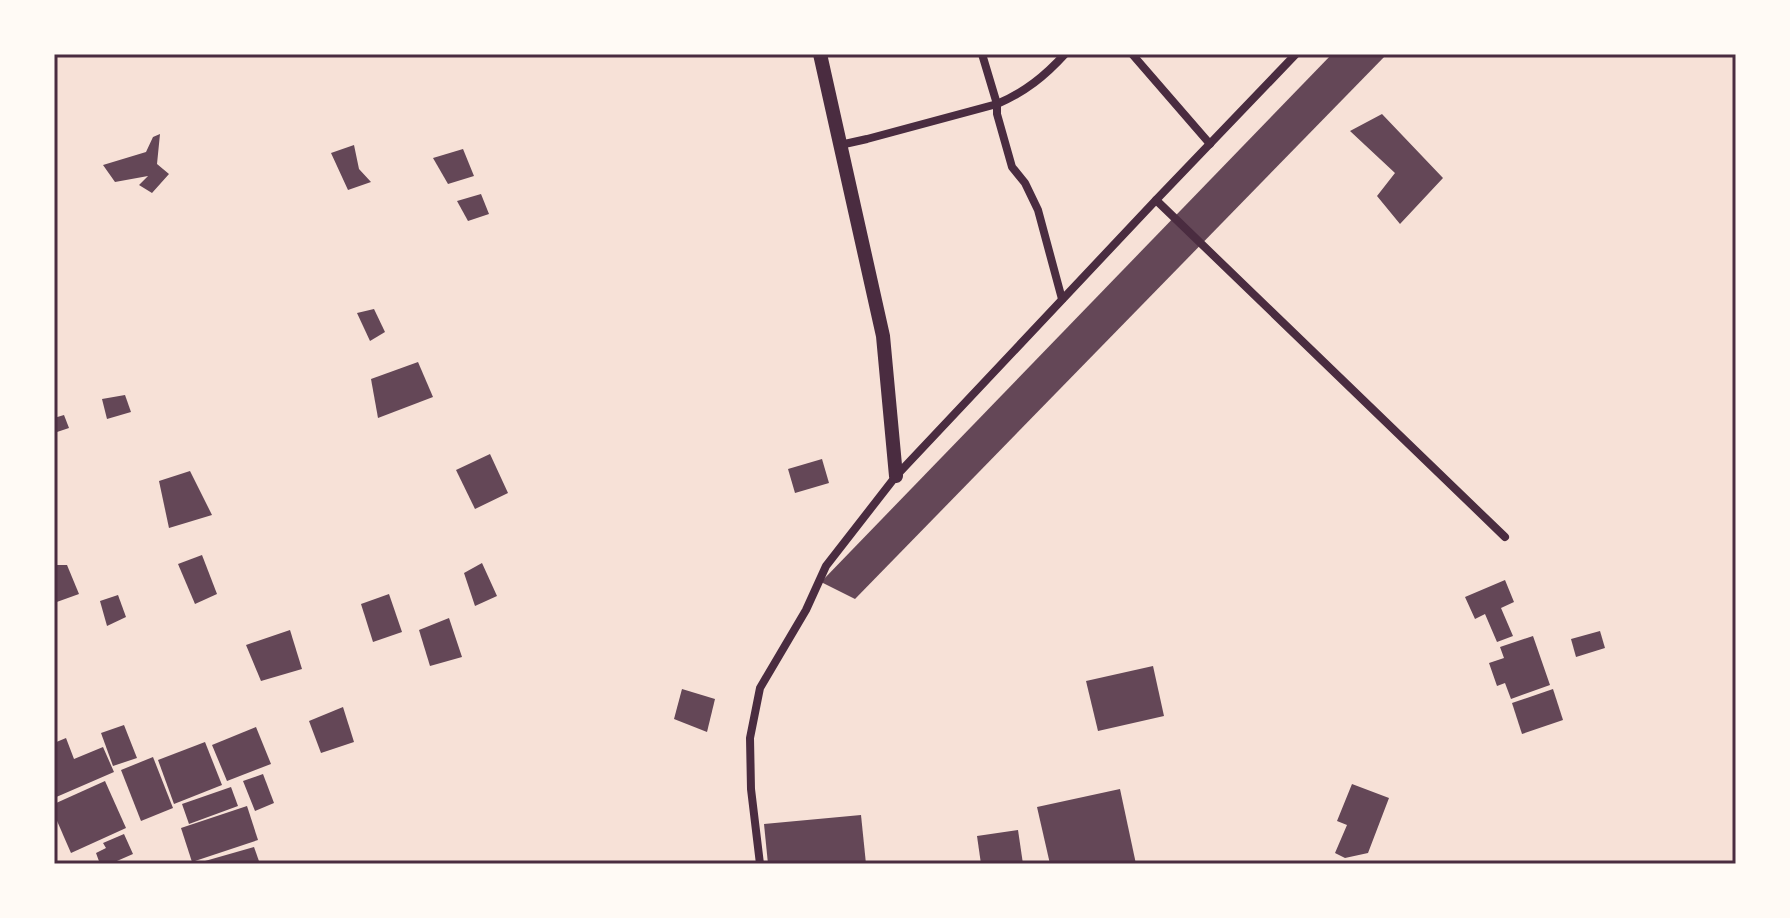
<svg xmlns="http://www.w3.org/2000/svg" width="1790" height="918" font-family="'Sofia Sans Condensed',sans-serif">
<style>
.building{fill:#644757}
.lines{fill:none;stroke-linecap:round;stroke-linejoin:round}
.minor{stroke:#4a2c40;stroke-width:8}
.tertiary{stroke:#4a2c40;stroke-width:14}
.neatline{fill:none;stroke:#4a2c40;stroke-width:3}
</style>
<rect width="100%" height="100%" fill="#f7e1d7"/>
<g class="building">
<polygon points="1332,54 1387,54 855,599 821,582"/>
<polygon points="1382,114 1443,178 1400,224 1377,196 1395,173 1350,131"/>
<polygon points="160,134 157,164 169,174 152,193 139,185 148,176 115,182 103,165 146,152 153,137"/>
<polygon points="354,145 359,169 371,182 348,190 331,153"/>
<polygon points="463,149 474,176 448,184 433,158"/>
<polygon points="481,194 489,214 468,221 457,201"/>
<polygon points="374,309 385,332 370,341 357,313"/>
<polygon points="418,362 433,397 378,418 371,379"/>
<polygon points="125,395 131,412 107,419 102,399"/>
<polygon points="64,415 69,428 54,433 54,418"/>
<polygon points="490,454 508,493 475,509 456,470"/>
<polygon points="822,459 829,483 795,493 788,469"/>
<polygon points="190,471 212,515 169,528 159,481"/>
<polygon points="202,555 217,594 195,604 178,564"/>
<polygon points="482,563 497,596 475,606 464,573"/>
<polygon points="54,565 67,565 79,594 54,603"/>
<polygon points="1505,580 1514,602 1501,608 1513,636 1497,642 1485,614 1475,619 1465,597"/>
<polygon points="389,594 402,632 373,642 361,604"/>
<polygon points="118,595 126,617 107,626 100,601"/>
<polygon points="449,618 462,657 430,666 419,630"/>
<polygon points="290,630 302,669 261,681 246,645"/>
<polygon points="1600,631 1605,648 1576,657 1571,639"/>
<polygon points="1533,636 1550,685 1511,699 1505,683 1497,686 1489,663 1504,658 1500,647"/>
<polygon points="1153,666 1164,716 1098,731 1086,681"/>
<polygon points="682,689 715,699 707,732 674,719"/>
<polygon points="1553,689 1563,720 1522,734 1512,703"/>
<polygon points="343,707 354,742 321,753 309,721"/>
<polygon points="124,725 137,758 113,766 101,733"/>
<polygon points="256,727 271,764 227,781 212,745"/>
<polygon points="66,738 74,759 103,747 114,772 54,798 54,743"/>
<polygon points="205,742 222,785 174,804 158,760"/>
<polygon points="153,757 173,808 141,821 121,770"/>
<polygon points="263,774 274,803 255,811 243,781"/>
<polygon points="105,781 126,828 71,853 54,814 54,804"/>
<polygon points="1352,784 1389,798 1368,853 1345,858 1335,853 1347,825 1337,821"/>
<polygon points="231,787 238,806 189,824 182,804"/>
<polygon points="1120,789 1136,864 1050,864 1037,807"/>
<polygon points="247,806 258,840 192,862 181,828"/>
<polygon points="861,815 866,864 768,864 764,824"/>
<polygon points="1018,830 1023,864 981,864 977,836"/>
<polygon points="124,834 133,854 110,864 100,864 96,853 106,848 103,843"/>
<polygon points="254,847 260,864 198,864 198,863"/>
</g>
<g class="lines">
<g class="minor">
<polyline points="982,54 997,104 997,114 1012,167 1025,183 1038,210 1062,299"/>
<polyline points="1132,54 1210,144"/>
<path d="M 840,145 L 867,139 L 997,104 C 1025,92 1045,76 1065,54"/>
<polyline points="1156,200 1505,537"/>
<polyline points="760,864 751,789 750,738 760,688 806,610 826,566 896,476 1156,200 1296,54"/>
</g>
<polyline class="tertiary" points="820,54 883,336 896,476"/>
</g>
<rect width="1790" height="918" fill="none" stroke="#fffaf5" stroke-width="112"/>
<rect x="56" y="56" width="1678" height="806" class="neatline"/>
</svg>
